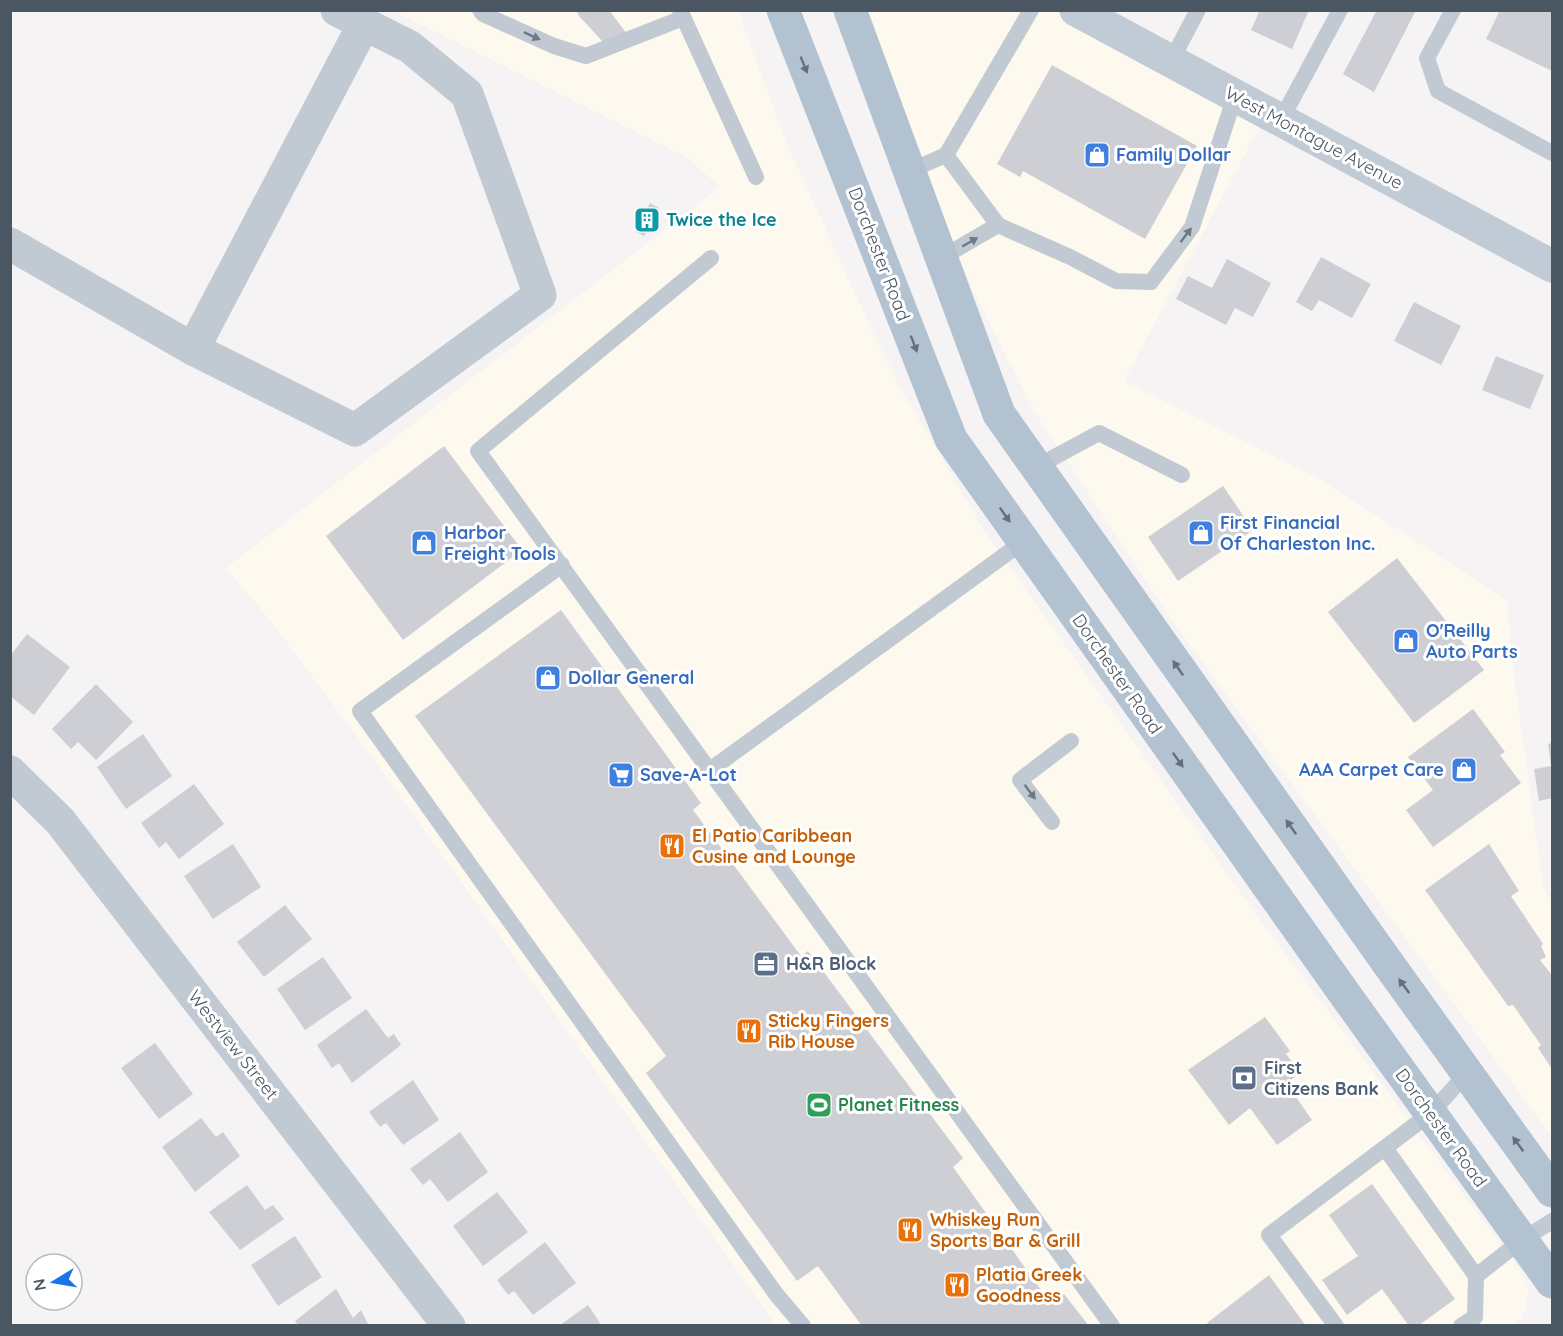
<svg xmlns="http://www.w3.org/2000/svg" width="1563" height="1336" font-family="Quicksand,sans-serif">
<style>
.commercial{fill:#fdf9ef}
.building{fill:#cdcfd5}
.lines{fill:none;stroke-linecap:round;stroke-linejoin:round}
.lane{stroke:#c1cad2;stroke-width:16}
.street{stroke:#c1cad2;stroke-width:33}
.secondary{stroke:#c1cbd6;stroke-width:33}
.primary{stroke:#b3c2d1;stroke-width:33}
.oneway{fill:#6e7983}
.oneway2{fill:#64717d}
.labels{text-anchor:middle;stroke-width:6;stroke-linejoin:round;paint-order:stroke}
.street-label{font-size:18px;fill:#4a5661;stroke:#fff}
.shop-label{font-size:18px;font-weight:bold;fill:#366cbe;stroke:#fff;text-anchor:start}
.culture-label{font-size:18px;font-weight:bold;fill:#0d838f;stroke:#fff;text-anchor:start}
.food-label{font-size:18px;font-weight:bold;fill:#c56008;stroke:#fff;text-anchor:start}
.service-label{font-size:18px;font-weight:bold;fill:#4e5e75;stroke:#fff;text-anchor:start}
.leisure-label{font-size:18px;font-weight:bold;fill:#27864d;stroke:#fff;text-anchor:start}
</style>
<rect width="100%" height="100%" fill="#f5f3f3"/>
<g class="commercial">
<polygon points="393,11 738,11 784,137 866,318 900,387 985,532 1255,913 1519,1269 1529,1287 1526,1306 1521,1319 1511,1326 776,1325 383,772 270,620 226,568 720,187 688,158"/>
<polygon points="861,11 1100,11 1268,111 1124,381 1323,481 1507,600 1512,660 1543,887 1552,905 1552,1137 1176,626 1036,414 984,312 955,250"/>
</g>
<g class="building">
<polygon points="576,10 609,10 627,34 604,43 579,16"/>
<polygon points="1260,10 1309,10 1292,49 1251,30"/>
<polygon points="1377,10 1416,10 1374,92 1343,74"/>
<polygon points="1500,10 1552,10 1552,71 1486,39"/>
<polygon points="1052,65 1197,146 1145,239 1023,171 1020,177 997,164"/>
<polygon points="650,203 659,208 644,236 636,232"/>
<polygon points="1321,257 1371,284 1352,318 1319,300 1312,311 1296,302"/>
<polygon points="1227,259 1271,283 1253,317 1235,308 1226,325 1176,299 1188,276 1212,288"/>
<polygon points="1414,302 1461,326 1441,365 1394,341"/>
<polygon points="1496,356 1544,375 1530,409 1482,390"/>
<polygon points="444,446 522,550 403,640 326,536"/>
<polygon points="1223,486 1253,530 1178,581 1148,537"/>
<polygon points="1397,558 1484,670 1414,723 1328,612"/>
<polygon points="561,610 701,803 693,810 801,956 808,951 963,1158 953,1167 1051,1304 1064,1294 1089,1326 862,1326 818,1266 797,1281 646,1073 666,1056 415,716"/>
<polygon points="27,634 70,667 34,715 10,696 10,656"/>
<polygon points="96,684 133,722 96,760 78,742 71,749 52,729"/>
<polygon points="1473,709 1505,752 1500,755 1521,783 1433,847 1406,810 1433,790 1408,757"/>
<polygon points="143,734 172,776 126,809 97,767"/>
<polygon points="1552,743 1552,765 1551,765 1548,744"/>
<polygon points="1552,766 1552,798 1539,801 1534,769"/>
<polygon points="194,784 224,824 179,859 166,842 159,848 141,823"/>
<polygon points="233,844 261,887 213,919 184,876"/>
<polygon points="1489,844 1519,891 1511,896 1543,944 1541,946 1546,957 1540,960 1551,974 1552,973 1552,1069 1538,1048 1541,1045 1513,1005 1508,1006 1425,890"/>
<polygon points="285,905 312,939 264,977 237,942"/>
<polygon points="323,957 352,998 305,1030 277,989"/>
<polygon points="366,1009 388,1038 394,1034 401,1045 352,1083 339,1063 332,1068 317,1045"/>
<polygon points="1265,1017 1290,1051 1286,1054 1300,1072 1287,1084 1312,1120 1277,1145 1250,1108 1229,1125 1188,1070"/>
<polygon points="155,1043 193,1094 159,1119 121,1068"/>
<polygon points="413,1080 439,1120 403,1145 386,1123 380,1127 369,1112"/>
<polygon points="201,1118 216,1137 223,1132 240,1156 195,1192 162,1147"/>
<polygon points="460,1132 488,1172 448,1202 430,1179 423,1185 410,1169"/>
<polygon points="1372,1184 1455,1299 1418,1326 1409,1326 1382,1289 1347,1315 1322,1280 1358,1256 1329,1215"/>
<polygon points="247,1185 265,1210 273,1205 284,1219 240,1250 209,1212"/>
<polygon points="497,1192 528,1232 483,1266 453,1226"/>
<polygon points="295,1236 322,1277 278,1306 251,1265"/>
<polygon points="545,1242 576,1283 533,1315 514,1291 508,1295 497,1280"/>
<polygon points="1269,1275 1306,1326 1209,1326 1207,1323"/>
<polygon points="336,1289 353,1318 361,1310 369,1326 299,1326 295,1321"/>
<polygon points="588,1305 602,1326 559,1326"/>
</g>
<g class="lines">
<g class="lane">
<polyline points="480,10 483,14 554,46 586,56 683,18"/>
<polyline points="680,10 756,177"/>
<polyline points="1453,10 1427,58 1438,91 1552,153"/>
<polyline points="1171,61 1198,10"/>
<polyline points="1281,120 1340,10"/>
<polyline points="946,155 998,225 1070,257 1116,281 1151,282 1192,227 1235,96"/>
<polyline points="909,171 946,155 1031,10"/>
<polyline points="711,258 478,451 1112,1326"/>
<polyline points="941,258 998,225"/>
<polyline points="1036,467 1099,433 1182,475"/>
<polyline points="562,565 360,711 776,1294 803,1326"/>
<polyline points="710,770 1024,541"/>
<polyline points="1052,822 1020,780 1071,741"/>
<polyline points="1385,1148 1476,1276 1475,1317 1461,1326"/>
<polyline points="1476,1276 1522,1240 1552,1221"/>
<polyline points="1336,1326 1269,1235 1431,1113 1467,1073"/>
</g>
<g class="street">
<polyline points="10,244 193,349 355,430 540,295 467,94 410,47 337,10"/>
<polyline points="193,349 364,24"/>
<polyline points="10,772 60,821 449,1326"/>
</g>
<polyline class="secondary" points="1076,10 1552,266"/>
<g class="primary">
<polyline points="783,10 951,439 1344,993 1552,1282"/>
<polyline points="850,10 999,414 1387,962 1552,1191"/>
</g>
</g>
<defs><path id="oneway-solid" d="M-6-.8H1V-3.2L6.5 0L1 3.2V.8H-6Z" transform="scale(1.5)"/></defs>
<g class="oneway">
<use href="#oneway-solid" transform="translate(532 36) rotate(25)"/>
<use href="#oneway-solid" transform="translate(1186 235) rotate(-53)"/>
<use href="#oneway-solid" transform="translate(970 242) rotate(-30)"/>
<use href="#oneway-solid" transform="translate(1030 792) rotate(53)"/>
</g>
<g class="oneway2">
<use href="#oneway-solid" transform="translate(804 65) rotate(68)"/>
<use href="#oneway-solid" transform="translate(914 344) rotate(69)"/>
<use href="#oneway-solid" transform="translate(1005 515) rotate(55)"/>
<use href="#oneway-solid" transform="translate(1178 668) rotate(-125)"/>
<use href="#oneway-solid" transform="translate(1178 760) rotate(55)"/>
<use href="#oneway-solid" transform="translate(1291 827) rotate(-125)"/>
<use href="#oneway-solid" transform="translate(1404 986) rotate(-126)"/>
<use href="#oneway-solid" transform="translate(1518 1144) rotate(-126)"/>
</g>
<defs>
<g id="shop-square" transform="scale(1.35)"><rect x="-9" y="-9" width="18" height="18" rx="4" fill="#3f7fe0" stroke="#fff"/><path d="M-5-2.5h2.3a2.7 3.5 0 0 1 5.4 0H5L5.5 6h-11ZM-1.5-2.5h3a1.5 2.3 0 0 0-3 0Z" fill="#fff"/></g>
<g id="building-square" transform="scale(1.35)"><rect x="-9" y="-9" width="18" height="18" rx="4" fill="#0f9aa8" stroke="#fff"/><path d="M-4-6H4V6H1V3H-1V6H-4ZM-2.5-4.3h1.7v1.8h-1.7ZM.8-4.3h1.7v1.8H.8ZM-2.5-1h1.7V.8h-1.7ZM.8-1h1.7V.8H.8Z" fill="#fff"/></g>
<g id="supermarket-square" transform="scale(1.35)"><rect x="-9" y="-9" width="18" height="18" rx="4" fill="#3f7fe0" stroke="#fff"/><path d="M-6-5.5h2.5l.6 2H6L4.5 2H-2.5L-4.4-4H-6ZM-1.5 3.2a1.3 1.3 0 1 0 .1 0ZM3 3.2a1.3 1.3 0 1 0 .1 0Z" fill="#fff"/></g>
<g id="restaurant-square" transform="scale(1.35)"><rect x="-9" y="-9" width="18" height="18" rx="4" fill="#e8710a" stroke="#fff"/><path d="M-5-6h1v4h1v-4h1v4h1v-4h1v5L-1.5 .5V6h-2V.5L-5-1ZM5-6V6H3V1.5H1.5Q1.5-4 5-6Z" fill="#fff"/></g>
<g id="office-square" transform="scale(1.35)"><rect x="-9" y="-9" width="18" height="18" rx="4" fill="#5c6f8a" stroke="#fff"/><path d="M-6-3h4V-5.5h4V-3h4V5H-6ZM-1-4.5V-3h2v-1.5ZM-6 0V1H6V0Z" fill="#fff"/></g>
<g id="bank-square" transform="scale(1.35)"><rect x="-9" y="-9" width="18" height="18" rx="4" fill="#5c6f8a" stroke="#fff"/><path d="M-6-4H6V4H-6ZM0-2.3a2.3 2.3 0 1 0 0 4.6a2.3 2.3 0 1 0 0-4.6Z" fill="#fff"/></g>
<g id="stadium-square" transform="scale(1.35)"><rect x="-9" y="-9" width="18" height="18" rx="4" fill="#2e9e5b" stroke="#fff"/><path d="M0-5a6.5 5 0 1 0 0 10a6.5 5 0 1 0 0-10ZM-3.5-1.8h7v3.6h-7Z" fill="#fff"/></g>
</defs>
<g fill-rule="evenodd">
<use href="#shop-square" x="1097" y="155"/>
<use href="#building-square" x="647" y="220"/>
<use href="#shop-square" x="1201" y="533"/>
<use href="#shop-square" x="424" y="543"/>
<use href="#shop-square" x="1406" y="641"/>
<use href="#shop-square" x="548" y="678"/>
<use href="#shop-square" x="1464" y="770"/>
<use href="#supermarket-square" x="621" y="775"/>
<use href="#restaurant-square" x="672" y="846"/>
<use href="#office-square" x="766" y="964"/>
<use href="#restaurant-square" x="749" y="1031"/>
<use href="#bank-square" x="1244" y="1078"/>
<use href="#stadium-square" x="819" y="1105"/>
<use href="#restaurant-square" x="910" y="1230"/>
<use href="#restaurant-square" x="957" y="1285"/>
</g>
<g class="labels">
<g class="street-label">
<text transform="translate(1314 138) rotate(28)" y="6">West Montague Avenue</text>
<text transform="translate(879 254) rotate(69)" y="6">Dorchester Road</text>
<text transform="translate(1117 674) rotate(55)" y="6">Dorchester Road</text>
<text transform="translate(233 1045) rotate(52)" y="6">Westview Street</text>
<text transform="translate(1441 1128) rotate(54)" y="6">Dorchester Road</text>
</g>
<g class="shop-label">
<text x="1116" y="161">Family Dollar</text>
<text x="1220" y="529">First Financial<tspan x="1220" dy="21">Of Charleston Inc.</tspan></text>
<text x="444" y="539">Harbor<tspan x="444" dy="21">Freight Tools</tspan></text>
<text x="1426" y="637">O'Reilly<tspan x="1426" dy="21">Auto Parts</tspan></text>
<text x="568" y="684">Dollar General</text>
<text x="1444" y="776" text-anchor="end">AAA Carpet Care</text>
<text x="640" y="781">Save-A-Lot</text>
</g>
<g class="culture-label">
<text x="666" y="226">Twice the Ice</text>
</g>
<g class="food-label">
<text x="692" y="842">El Patio Caribbean<tspan x="692" dy="21">Cusine and Lounge</tspan></text>
<text x="768" y="1027">Sticky Fingers<tspan x="768" dy="21">Rib House</tspan></text>
<text x="930" y="1226">Whiskey Run<tspan x="930" dy="21">Sports Bar &amp; Grill</tspan></text>
<text x="976" y="1281">Platia Greek<tspan x="976" dy="21">Goodness</tspan></text>
</g>
<g class="service-label">
<text x="786" y="970">H&amp;R Block</text>
<text x="1264" y="1074">First<tspan x="1264" dy="21">Citizens Bank</tspan></text>
</g>
<g class="leisure-label">
<text x="838" y="1111">Planet Fitness</text>
</g>
</g>
<rect width="1563" height="1336" fill="none" stroke="#4a5661" stroke-width="24"/>
<g transform="translate(54 1282) rotate(259)"><circle r="28" fill="#ffffff" stroke="#b7bbc0" stroke-width="1.5"/>
<path d="M0-4.5L10 22L0 15L-10 22Z" fill="#1a73e8"/>
<text y="-9" font-size="16" font-weight="bold" text-anchor="middle" fill="#4a5661">N</text>
</g>
</svg>
